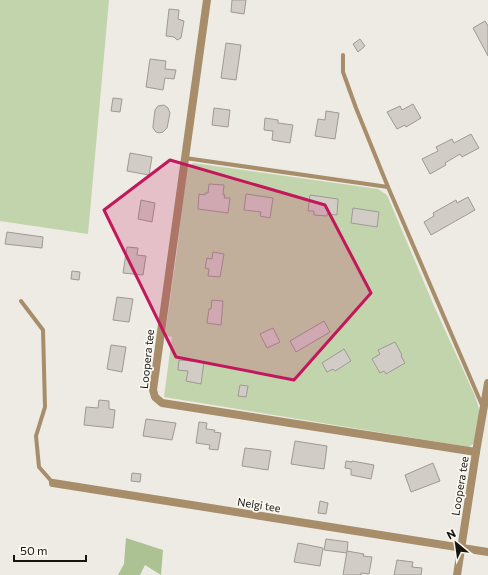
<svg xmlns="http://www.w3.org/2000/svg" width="488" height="575" font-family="Commissioner,sans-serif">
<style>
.green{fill:#c1d4ac}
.forest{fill:#acc293}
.building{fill:#d2ccc7;stroke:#9f9995}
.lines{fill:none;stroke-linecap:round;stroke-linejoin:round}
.lane{stroke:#a78d6a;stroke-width:4}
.street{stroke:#a78d6a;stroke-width:8}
.marked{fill:#c2185b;fill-opacity:0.2;stroke:#c2185b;stroke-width:3;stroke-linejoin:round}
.labels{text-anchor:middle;stroke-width:3.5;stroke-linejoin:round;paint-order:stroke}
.street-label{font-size:11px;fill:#161512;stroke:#fbf8f1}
</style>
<rect width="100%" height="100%" fill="#eeeae4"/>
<g class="green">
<polygon points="0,0 109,0 88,234 0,221"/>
<polygon points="193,163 378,189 387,195 434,306 475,396 480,412 476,442 469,447 164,397 172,337 165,335 177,251 186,170 190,165"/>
</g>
<polygon class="forest" points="126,538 163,550 161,575 145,565 140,575 118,575 124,564"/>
<g class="building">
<polygon points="232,0 246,0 244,14 231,12"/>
<polygon points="169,9 179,10 178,19 184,21 181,38 177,40 174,37 166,36"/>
<polygon points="485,21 488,26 488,56 473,28"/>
<polygon points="360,39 365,46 358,52 353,44"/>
<polygon points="226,43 241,45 236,80 221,78"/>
<polygon points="150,59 166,61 165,69 176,70 174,79 165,78 163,90 146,87"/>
<polygon points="113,98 122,99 120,112 111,111"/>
<polygon points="413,104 421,118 406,127 405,125 397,129 387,112 400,106 402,110"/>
<polygon points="164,105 168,108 170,113 167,128 163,132 159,133 156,132 153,128 153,126 155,110 158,106"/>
<polygon points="214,108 230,110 228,127 212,125"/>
<polygon points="326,111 339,113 335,139 315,136 318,119 325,120"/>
<polygon points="265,118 278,120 278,123 293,125 290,143 272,140 273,131 264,130"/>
<polygon points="471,134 479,148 462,157 460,154 445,163 446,165 430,174 422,159 438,151 436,147 452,139 454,143"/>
<polygon points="130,153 152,157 149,175 127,171"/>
<polygon points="209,184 224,185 223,195 225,195 224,198 230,198 228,213 198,209 199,194 205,195 205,193 208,193"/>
<polygon points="246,194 273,198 270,218 260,216 261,212 244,210"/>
<polygon points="310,195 338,199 337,215 327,214 327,216 314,215 314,211 308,211"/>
<polygon points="468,197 475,210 431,235 424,222 434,216 433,213 456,200 457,203"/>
<polygon points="141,200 155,203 152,222 138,219"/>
<polygon points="353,208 379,212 377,227 351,223"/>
<polygon points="7,232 43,237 42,248 5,244"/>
<polygon points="127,247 138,248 137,255 146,256 143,275 123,273"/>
<polygon points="213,252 224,254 220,277 208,276 209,269 205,268 207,258 212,259"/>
<polygon points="72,271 80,272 79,280 71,279"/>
<polygon points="117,297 133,299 129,322 113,320"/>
<polygon points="212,300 223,301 221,325 207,323 209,309 211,309"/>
<polygon points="324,321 330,332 296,352 290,341"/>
<polygon points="273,328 280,342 267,348 260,334"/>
<polygon points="395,342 402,355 401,356 405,363 386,374 384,371 380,373 372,359 380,354 378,350"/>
<polygon points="111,345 126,347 122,372 107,369"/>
<polygon points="344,349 351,361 335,371 333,369 327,372 322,363"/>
<polygon points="179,360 204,362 201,384 186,381 188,371 178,370"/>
<polygon points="240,385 248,386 246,397 238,396"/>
<polygon points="99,400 109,401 109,409 115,410 113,428 84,425 86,407 98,408"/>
<polygon points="146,419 176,423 172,440 143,436"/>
<polygon points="199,422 207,423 206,429 215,430 214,432 221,433 218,450 209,449 210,445 196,443"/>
<polygon points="295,441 327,446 324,469 291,464"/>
<polygon points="245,448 271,451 268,470 242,466"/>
<polygon points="346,461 352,462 352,461 374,465 371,479 351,475 351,469 345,468"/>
<polygon points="433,463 440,481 411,492 405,475"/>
<polygon points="132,473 141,474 140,482 131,481"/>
<polygon points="320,501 328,503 326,514 318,513"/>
<polygon points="326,539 348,542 347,553 324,550"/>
<polygon points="298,543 323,548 320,566 294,562"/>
<polygon points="347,551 364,554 363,556 372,557 369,574 361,573 361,575 343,575"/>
<polygon points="397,560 413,562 412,567 422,568 421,575 394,575"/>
</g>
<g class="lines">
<g class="lane">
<polyline points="343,55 343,72 356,108 388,187 482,405"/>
<polyline points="185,158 388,187"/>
<polyline points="21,301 43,330 45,407 36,436 39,467 53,483"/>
</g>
<g class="street">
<polyline points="207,0 187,144 153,390 155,397 162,403 476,452"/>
<polyline points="53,483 488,552"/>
<polyline points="457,575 476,452 488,383"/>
</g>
</g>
<path class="marked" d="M 170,160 L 325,205 L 371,293 L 294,380 L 176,357 L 104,210 Z"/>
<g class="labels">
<g class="street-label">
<text transform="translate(147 359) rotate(-84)" y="4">Loopera tee</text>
<text transform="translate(460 486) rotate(-81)" y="4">Loopera tee</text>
<text transform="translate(259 505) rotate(9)" y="4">Nelgi tee</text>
</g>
</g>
<g transform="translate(456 543) rotate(331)" stroke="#fbf8f1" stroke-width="3" paint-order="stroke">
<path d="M0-3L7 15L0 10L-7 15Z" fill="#161512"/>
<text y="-6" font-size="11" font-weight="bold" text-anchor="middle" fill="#161512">N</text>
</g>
<path d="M14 555v6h72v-6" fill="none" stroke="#161512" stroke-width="2"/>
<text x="20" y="555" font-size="12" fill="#161512" stroke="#fbf8f1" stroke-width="3" paint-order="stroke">50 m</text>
</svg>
